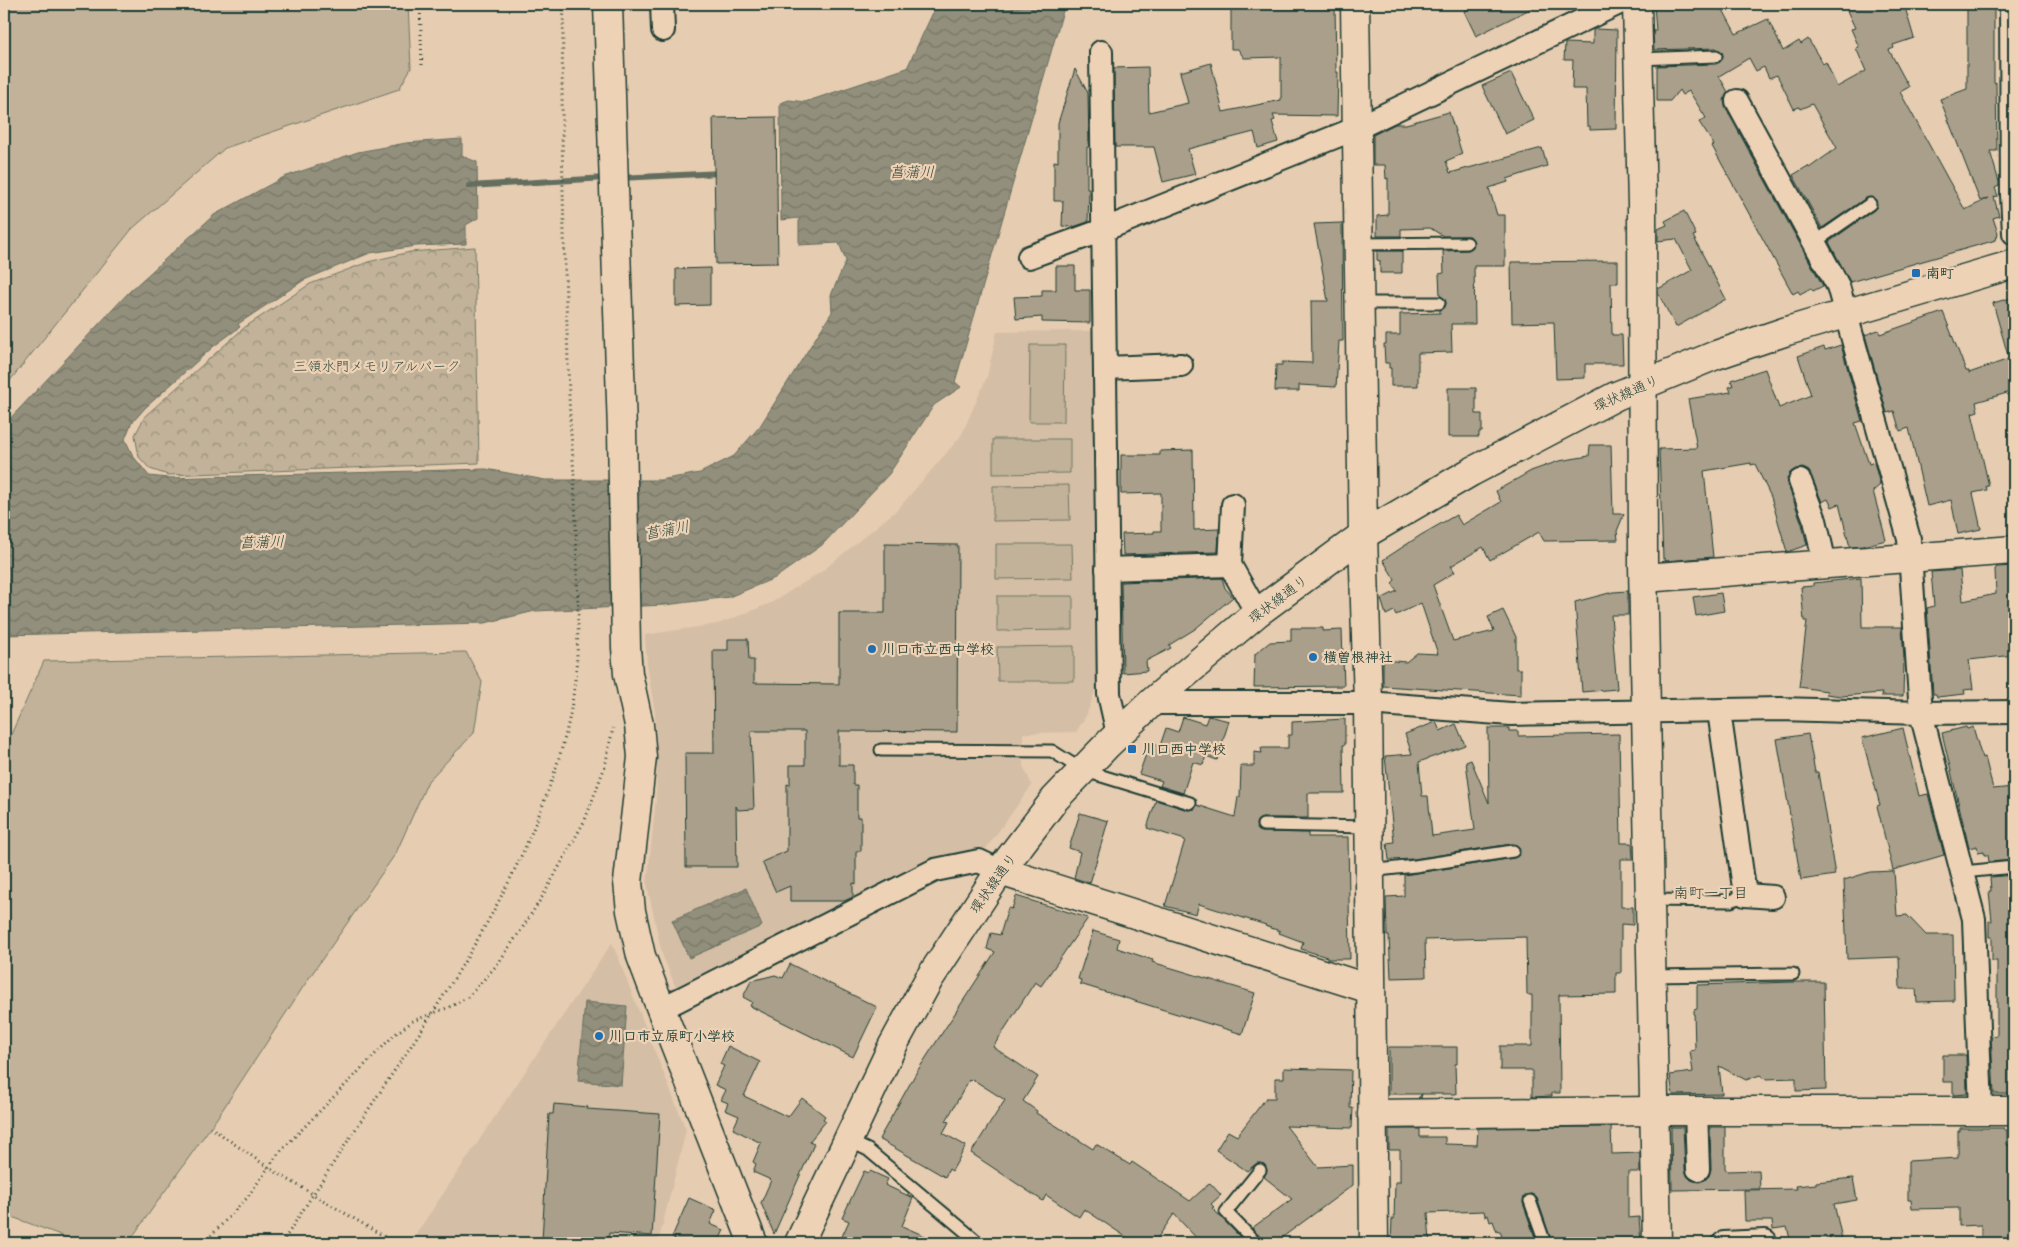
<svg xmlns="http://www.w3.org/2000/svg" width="2018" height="1247" font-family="Kalam,'Klee One',sans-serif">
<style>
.built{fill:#d4bea5}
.grass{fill:#c1b299;stroke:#707866}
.park{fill:url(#park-crowns);stroke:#707866}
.water{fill:url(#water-waves);stroke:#646e5f}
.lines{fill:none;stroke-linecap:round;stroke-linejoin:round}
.stream{stroke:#646e5f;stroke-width:6}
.building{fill:#a99f8a;stroke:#1f3d34}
.service-casing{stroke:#1f3d34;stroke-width:15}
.minor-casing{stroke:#1f3d34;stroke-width:26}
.tertiary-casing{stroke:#1f3d34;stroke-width:31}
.path{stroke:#1f3d34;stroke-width:3;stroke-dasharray:1 4;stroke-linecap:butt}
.service{stroke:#eed2b5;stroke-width:11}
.minor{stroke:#eed2b5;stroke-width:22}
.tertiary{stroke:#eed2b5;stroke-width:28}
.poi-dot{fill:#1f6fb2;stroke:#eed2b5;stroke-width:2}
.labels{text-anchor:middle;stroke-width:4.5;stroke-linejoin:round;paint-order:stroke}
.poi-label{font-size:14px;font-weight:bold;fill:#1f3d34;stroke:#eed2b5;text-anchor:start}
.park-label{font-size:14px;fill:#2f493e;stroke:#eed2b5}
.street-label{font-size:14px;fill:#1f3d34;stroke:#eed2b5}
.water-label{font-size:15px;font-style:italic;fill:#30493f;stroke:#eed2b5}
.neighbourhood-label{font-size:15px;fill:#1f3d34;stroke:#eed2b5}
</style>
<defs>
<pattern id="park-crowns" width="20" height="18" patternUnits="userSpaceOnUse" patternTransform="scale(1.25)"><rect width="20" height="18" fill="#c1b299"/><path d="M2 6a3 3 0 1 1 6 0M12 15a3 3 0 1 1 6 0" fill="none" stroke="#9c927e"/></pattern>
<pattern id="water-waves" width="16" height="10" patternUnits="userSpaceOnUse" patternTransform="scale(1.25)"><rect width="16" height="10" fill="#928f7b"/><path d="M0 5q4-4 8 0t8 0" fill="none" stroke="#777666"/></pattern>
</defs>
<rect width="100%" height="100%" fill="#e6ccb0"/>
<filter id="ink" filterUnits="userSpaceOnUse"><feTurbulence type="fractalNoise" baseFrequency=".02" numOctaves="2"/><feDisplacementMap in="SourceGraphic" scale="10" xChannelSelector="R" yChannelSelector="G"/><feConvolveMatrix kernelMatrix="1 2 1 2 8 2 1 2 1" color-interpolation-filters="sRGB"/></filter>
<g filter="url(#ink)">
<g class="built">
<polygon points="1094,331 1100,677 1086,716 1076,732 1023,733 1023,766 1032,785 985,850 930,863 677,990 662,954 647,884 656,800 657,751 655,713 647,664 645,635 718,624 771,603 821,572 898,509 961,436 987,377 997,332"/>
<polygon points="612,943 686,1130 658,1243 410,1243"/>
</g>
<g class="grass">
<polygon points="4,4 408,4 411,68 399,89 225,148 132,229 4,388"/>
<polygon points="1030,345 1065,345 1064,422 1029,422"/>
<polygon points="993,439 1070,439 1070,473 993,474"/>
<polygon points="1069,485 1070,520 993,521 993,486"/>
<polygon points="996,544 1072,544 1073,578 996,579"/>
<polygon points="997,596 1073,596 1073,630 997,631"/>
<polygon points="1074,646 1074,681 998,681 997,647"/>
<polygon points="466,652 482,682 474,733 428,781 396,853 309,978 217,1118 128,1243 82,1243 4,1214 4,750 44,661"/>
</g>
<polygon class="park" points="475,247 479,463 168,475 150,469 139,457 135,435 145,416 245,327 310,284 368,262 410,252"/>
<g class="water">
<polygon points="937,4 1065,4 955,382 961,387 934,405 889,474 822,545 775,578 729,597 665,605 535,611 485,623 4,635 4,425 130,291 214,215 284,177 358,152 406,143 462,139 462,156 477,162 478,218 466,225 466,244 416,246 370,253 304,280 238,324 240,327 214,346 145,408 131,424 125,439 133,456 149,476 168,478 486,469 545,480 660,480 700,473 734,456 760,426 832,312 831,295 846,261 839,243 799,245 799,218 781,220 780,103 789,100 805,102 907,68"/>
<polygon points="746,888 762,926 689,958 672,920"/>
<polygon points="585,1002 627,1006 621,1085 578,1081"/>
</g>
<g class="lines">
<g class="stream">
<polyline points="619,178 722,173"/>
<polyline points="469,186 607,178"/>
</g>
</g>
<g class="building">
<polygon points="1231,4 1335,4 1336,72 1338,72 1337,116 1273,115 1275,120 1272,121 1278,142 1258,148 1254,132 1188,149 1195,174 1163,182 1154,147 1115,147 1114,68 1148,67 1149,112 1188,103 1180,72 1211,63 1223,112 1281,100 1281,57 1244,58 1238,49 1231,49"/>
<polygon points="1480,4 1540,4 1476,36 1464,11"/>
<polygon points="1720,4 1736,34 1768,19 1783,51 1799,41 1801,44 1808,39 1823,64 1826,62 1837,87 1866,71 1856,48 1859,47 1851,29 1855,28 1844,4 1904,4 1914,38 1893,45 1894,48 1889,50 1909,87 1900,92 1965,210 1989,198 1980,201 1940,99 1967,89 1967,4 1994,4 1994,83 1996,82 1997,151 1990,151 1999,182 1999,186 1995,188 1998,196 1994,197 1999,216 1993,218 1998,233 1996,240 1850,282 1829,242 1874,210 1877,207 1876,200 1873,197 1866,198 1822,228 1793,175 1808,166 1809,168 1837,148 1812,104 1800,109 1799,107 1794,109 1777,75 1769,78 1764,67 1756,71 1749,58 1719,76 1728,92 1724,100 1725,107 1823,286 1813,291 1811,288 1800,294 1798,291 1793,294 1712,146 1714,145 1699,122 1706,118 1689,91 1682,95 1679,90 1670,101 1657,101 1657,66 1716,64 1720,62 1723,56 1722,52 1716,48 1654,50 1653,31 1656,31 1654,5"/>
<polygon points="1595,29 1617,30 1616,129 1590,130 1590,126 1587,126 1586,89 1572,89 1573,60 1564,60 1565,43 1593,44 1593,30"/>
<polygon points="1075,69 1088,93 1089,147 1087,147 1087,189 1089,189 1088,222 1073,227 1062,226 1063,201 1054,201 1054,161 1058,162 1058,123"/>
<polygon points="1511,73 1534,120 1505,134 1482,86"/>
<polygon points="1449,112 1462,154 1446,161 1450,173 1542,148 1547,166 1507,179 1508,182 1489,188 1497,215 1505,215 1505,266 1474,266 1475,324 1451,324 1452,352 1418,353 1418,386 1391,386 1391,368 1389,368 1389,363 1385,363 1384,344 1386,344 1386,335 1400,335 1400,314 1440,313 1440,310 1445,307 1446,303 1445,299 1440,296 1439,274 1444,273 1443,251 1468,250 1473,247 1474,242 1470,236 1443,236 1430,228 1401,229 1401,236 1377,236 1377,216 1388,215 1388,178 1386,179 1385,165 1373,165 1373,135 1395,124 1406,124"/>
<polygon points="776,117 778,263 716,264 713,118"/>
<polygon points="1684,211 1696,235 1693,236 1726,299 1676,327 1658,293 1658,289 1692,270 1676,239 1658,241 1658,229 1667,225 1665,221"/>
<polygon points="1342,223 1343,341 1339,341 1336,387 1299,385 1299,391 1275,391 1276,365 1282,365 1282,362 1312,363 1311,301 1328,301 1314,224"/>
<polygon points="1377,251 1402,251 1402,273 1380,273 1380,261 1377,260"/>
<polygon points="1618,261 1618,283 1611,283 1612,335 1622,335 1623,364 1585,364 1585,378 1556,379 1554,322 1512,323 1511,262"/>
<polygon points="1056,266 1075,266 1075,290 1090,290 1090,323 1042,322 1042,317 1016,319 1014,297 1042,296 1042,290 1056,290"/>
<polygon points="710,268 710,305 676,306 676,269"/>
<polygon points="2014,297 2014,391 1976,402 1978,411 1972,413 1989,486 1986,486 1987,490 1973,493 1981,529 1958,534 1951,500 1927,506 1909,428 1900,431 1894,411 1887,413 1865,335 1878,330 1880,334 1943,312 1966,371 1969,371 1969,373 2009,359 1993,303"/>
<polygon points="1841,345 1862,421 1855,423 1869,464 1874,462 1880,485 1873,491 1886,540 1863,546 1850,547 1839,504 1832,507 1828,499 1822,502 1809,471 1803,468 1796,469 1790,473 1787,478 1788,485 1802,524 1807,545 1787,552 1771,497 1755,464 1751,465 1751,463 1704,471 1713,557 1665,561 1665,558 1663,559 1659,449 1697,448 1688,399 1731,392 1729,387 1733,386 1731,380 1765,369 1779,408 1811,395 1798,356 1824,347 1825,350"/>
<polygon points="1448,388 1476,388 1476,414 1482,414 1482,432 1479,432 1479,437 1448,437"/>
<polygon points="1590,445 1611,445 1613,514 1624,514 1617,531 1618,540 1544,541 1539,532 1490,560 1483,547 1451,566 1455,572 1433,585 1453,641 1494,631 1488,617 1503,610 1516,637 1516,669 1521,669 1521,695 1383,686 1383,660 1406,662 1417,653 1438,654 1421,603 1396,615 1394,611 1386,615 1381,599 1397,591 1392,583 1395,580 1383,560 1421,535 1456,515 1462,525 1501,502 1496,491 1531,471 1559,461 1589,456"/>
<polygon points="1193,450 1194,530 1219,529 1218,552 1123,555 1122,534 1154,533 1154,531 1161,531 1161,493 1121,494 1121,455 1160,455 1160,451"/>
<polygon points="885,544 958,545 957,732 839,731 839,765 853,765 853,785 857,785 857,817 861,817 861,851 856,851 856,884 853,883 853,897 844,901 790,901 790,886 776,892 762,862 787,851 787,784 790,785 790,765 805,765 805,731 751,731 754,809 738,810 736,806 737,867 686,867 685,753 714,753 713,650 728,650 728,639 748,639 749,660 754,660 754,683 839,684 839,613 885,613"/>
<polygon points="2014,566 2014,655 1969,660 1973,689 1964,690 1965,694 1937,697 1936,694 1933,694 1927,608 1934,606 1931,572 1960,570 1963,601 1996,594 1995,569 1997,567"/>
<polygon points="1222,578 1225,588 1233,597 1195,629 1169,645 1171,648 1146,661 1147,671 1123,673 1121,582"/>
<polygon points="1861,578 1862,627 1902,627 1904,660 1903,696 1881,696 1882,693 1841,696 1826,694 1827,691 1799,687 1807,621 1804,621 1801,587 1813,586 1813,583"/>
<polygon points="1628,591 1628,615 1611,615 1617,689 1582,692 1575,602 1613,592"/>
<polygon points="1721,593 1724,611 1696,616 1693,597"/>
<polygon points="1291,628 1323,628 1323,631 1342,630 1344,686 1254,687 1255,654 1270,642 1291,641"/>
<polygon points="1208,716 1229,721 1217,760 1206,756 1203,765 1193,762 1183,793 1160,786 1162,781 1139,774 1150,743 1160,746 1166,728 1178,732 1183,717 1205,724"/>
<polygon points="1345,719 1345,745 1343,745 1344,793 1308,793 1308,818 1263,818 1257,821 1256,825 1259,831 1263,832 1308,833 1308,837 1348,837 1350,959 1327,959 1327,957 1301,949 1303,942 1279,933 1280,931 1265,926 1266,925 1199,904 1196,914 1165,906 1185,840 1147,828 1156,800 1188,810 1195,809 1197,805 1235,817 1238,797 1240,797 1241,766 1254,766 1254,752 1262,753 1261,748 1288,748 1288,735 1292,735 1292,722"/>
<polygon points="1436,722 1440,731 1456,724 1465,745 1419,762 1422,796 1428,796 1432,836 1475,830 1466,762 1471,760 1489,803 1488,728 1509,728 1509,731 1518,731 1518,736 1619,734 1621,843 1632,843 1633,859 1621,859 1621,907 1633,907 1633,925 1621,924 1621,973 1616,973 1616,994 1559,995 1560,1093 1552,1093 1552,1096 1532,1097 1532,1070 1500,1070 1500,1046 1532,1046 1532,995 1527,995 1526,937 1425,940 1426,977 1391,978 1389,936 1387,936 1386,897 1404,896 1404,875 1514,858 1520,853 1518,846 1512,844 1414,859 1389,860 1387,843 1394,842 1385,756 1412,754 1405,734"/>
<polygon points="1966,727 1967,729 1973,727 1982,758 1985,757 1993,789 2014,787 2014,860 1989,862 1988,855 1984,855 1984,852 1978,853 1977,846 1969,848 1942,733"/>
<polygon points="1903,728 1919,796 1928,794 1944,855 1893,870 1877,806 1880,805 1862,738"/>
<polygon points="1808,734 1815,772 1818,772 1835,875 1801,880 1777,739"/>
<polygon points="1080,813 1108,821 1090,883 1074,878 1080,852 1069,848"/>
<polygon points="1894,871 1897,916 1907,915 1926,935 1953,935 1954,1001 1917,1002 1916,989 1900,989 1899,957 1847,959 1844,880 1870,872"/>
<polygon points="2014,875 2014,1094 1994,1094 1991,1035 1997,1036 1997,961 1992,961 1992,937 1989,937 1989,921 1992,921 1989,891 1991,891 1990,877"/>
<polygon points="1016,896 1088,918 1041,986 1035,982 993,1047 1038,1077 1023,1101 1037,1111 1036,1113 1093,1149 1096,1144 1130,1165 1132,1162 1190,1201 1210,1183 1221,1195 1211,1204 1214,1207 1212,1208 1246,1243 1201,1243 1174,1214 1154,1243 1135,1243 1084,1209 1079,1217 1046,1195 1043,1201 971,1153 1005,1100 972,1079 970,1081 969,1080 946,1121 949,1122 943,1133 966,1146 952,1171 949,1169 945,1177 879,1139 916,1073 995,952 987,949 991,933 1000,935 1008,908 1012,909"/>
<polygon points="1093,931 1119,939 1117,948 1153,960 1152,962 1255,993 1242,1034 1080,984 1081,980 1078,979"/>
<polygon points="790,964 877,1007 853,1057 750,1006 752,1002 743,997 751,981 775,975 783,978"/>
<polygon points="1794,982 1824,982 1826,1090 1796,1091 1796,1078 1765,1079 1760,1075 1746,1080 1719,1066 1722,1094 1673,1095 1670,1075 1693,1072 1690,1051 1695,1050 1694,1010 1697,1009 1697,985"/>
<polygon points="728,1046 760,1062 744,1096 788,1117 802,1098 825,1116 823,1119 826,1121 809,1142 814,1144 774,1234 761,1203 771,1180 753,1172 756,1164 753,1162 761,1143 733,1129 739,1116 725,1110 728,1103 721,1100 726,1090 715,1085 724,1066 720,1064"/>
<polygon points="1389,1047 1457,1047 1457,1064 1455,1064 1456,1094 1422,1094 1421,1098 1418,1098 1422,1094 1389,1094"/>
<polygon points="1943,1055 1966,1055 1967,1094 1953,1095 1953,1082 1943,1082"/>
<polygon points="1284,1068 1351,1070 1350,1108 1353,1108 1352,1128 1286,1126 1318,1167 1353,1165 1353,1185 1280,1239 1279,1238 1271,1243 1263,1243 1261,1238 1252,1228 1292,1199 1264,1177 1267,1171 1264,1164 1257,1163 1247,1171 1216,1150 1228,1131 1237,1136 1266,1098 1275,1098 1275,1078 1284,1078"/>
<polygon points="554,1104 588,1107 587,1109 660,1114 652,1236 609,1233 608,1243 543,1243 543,1241 542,1241 549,1114 553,1114"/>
<polygon points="1611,1127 1612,1154 1640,1153 1640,1172 1628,1172 1628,1218 1639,1217 1641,1243 1552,1243 1537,1198 1531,1194 1524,1197 1523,1203 1537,1243 1504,1243 1500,1231 1497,1232 1493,1221 1490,1222 1488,1215 1485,1216 1484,1211 1428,1213 1430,1243 1391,1243 1392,1219 1394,1219 1395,1182 1400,1182 1400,1150 1389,1150 1389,1129 1420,1129 1420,1137 1445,1137 1445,1144 1477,1145 1478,1128"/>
<polygon points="1671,1127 1683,1127 1685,1169 1687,1176 1691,1180 1699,1182 1705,1180 1709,1176 1711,1169 1710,1127 1725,1127 1725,1168 1727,1171 1759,1170 1760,1189 1672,1190"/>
<polygon points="1960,1128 2004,1128 2004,1130 2007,1130 2007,1145 2014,1145 2014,1170 2010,1170 2011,1243 1981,1243 1981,1225 1959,1226 1959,1208 1912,1209 1911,1200 1908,1200 1908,1161 1958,1158 1958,1131 1960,1131"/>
<polygon points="864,1171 869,1173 870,1171 888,1179 885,1185 913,1198 902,1226 941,1243 839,1243 849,1221 842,1218"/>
<polygon points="1853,1178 1857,1200 1834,1204 1843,1243 1791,1243 1787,1227 1773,1229 1772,1221 1745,1221 1744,1190 1797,1189 1796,1186 1816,1184 1816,1182"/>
<polygon points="689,1198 716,1210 710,1224 724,1230 718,1243 672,1243 675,1238 672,1237"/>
</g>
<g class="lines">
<g class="service-casing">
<g id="service">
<polyline points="1638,59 1716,56"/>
<polyline points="1815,242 1870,204"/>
<polyline points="1358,244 1467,243"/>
<polyline points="1359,303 1439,303"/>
<polyline points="881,750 1052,751 1082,770 1190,803"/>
<polyline points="1263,825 1369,827"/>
<polyline points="1369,871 1415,866 1513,851"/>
<polyline points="1963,872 2014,867"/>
<polyline points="1650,900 1731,901 1745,895"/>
<polyline points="1651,976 1793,974"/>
<polyline points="847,1140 868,1150 979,1243"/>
<polyline points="1530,1201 1545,1243"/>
<polyline points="1256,1243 1226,1212 1260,1170"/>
</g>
</g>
<g class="minor-casing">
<g id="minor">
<polyline points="662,4 663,30"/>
<polyline points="2011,4 2012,195 2014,233"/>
<polyline points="1101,52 1109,694 1118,734"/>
<polyline points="1737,101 1838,286 1909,539 1921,713 1974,919 1981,1111"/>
<polyline points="1029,257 1103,230 1357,128 1617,4"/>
<polyline points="1105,368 1181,365"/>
<polyline points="1800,481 1815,520 1825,564"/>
<polyline points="1230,565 1233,505"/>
<polyline points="1107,569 1230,565 1257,613"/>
<polyline points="1151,703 1368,703 1511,714 1780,709 1921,713 2014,712"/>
<polyline points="1719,711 1745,895 1773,897"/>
<polyline points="661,1009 935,870 979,861 1000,871"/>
<polyline points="1696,1111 1698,1169"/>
<polyline points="1724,1243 1765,1241"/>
</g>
</g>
<g class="tertiary-casing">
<g id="tertiary">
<polyline points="608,4 622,431 626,647 628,674 639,725 642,757 628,882 631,911 641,956 661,1009 753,1243"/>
<polyline points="1355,4 1363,535 1368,703 1374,1243"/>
<polyline points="1637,4 1642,205 1643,565 1657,1243"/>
<polyline points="1644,578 2014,550"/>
<polyline points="1000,871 1370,989"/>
<polyline points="1372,1114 1654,1111 2014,1111"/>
<polyline points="799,1243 892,1047 929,979 1000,871 1055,799 1108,744 1151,703 1257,613 1363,535 1471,472 1616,396 1716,355 1787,331 2014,264"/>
</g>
</g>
<g class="path">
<polyline points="420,4 422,66"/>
<polyline points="210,1127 269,1168 395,1243"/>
<polyline points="204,1243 247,1198 278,1154 395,1034 413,1021 452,1006 468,997 496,966 521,930 544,894 585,820 605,766 613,728"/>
<path d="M 282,1243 C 322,1180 363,1117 405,1055 C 470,957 531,858 563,744 C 579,688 579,630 577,573 C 576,526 575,480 571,434 C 568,390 568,346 566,302 C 563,202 560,103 564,4"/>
</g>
<use href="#service" class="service"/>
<use href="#minor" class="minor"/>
<use href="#tertiary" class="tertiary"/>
</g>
</g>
<g class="poi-dot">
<rect x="1911" y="268" width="10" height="10" rx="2.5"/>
<circle cx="872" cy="649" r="5"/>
<circle cx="1313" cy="657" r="5"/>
<rect x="1127" y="744" width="10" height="10" rx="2.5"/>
<circle cx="599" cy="1036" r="5"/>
</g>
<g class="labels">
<g class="poi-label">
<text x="1926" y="278">南町</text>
<text x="882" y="654">川口市立西中学校</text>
<text x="1323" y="662">横曽根神社</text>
<text x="1142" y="754">川口西中学校</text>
<text x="609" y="1041">川口市立原町小学校</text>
</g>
<g class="park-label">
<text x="377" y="371">三領水門メモリアルパーク</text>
</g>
<g class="street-label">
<text transform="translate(1626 393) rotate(-24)" y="5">環状線通り</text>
<text transform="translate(1278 599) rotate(-37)" y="5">環状線通り</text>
<text transform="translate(993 883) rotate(-55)" y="5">環状線通り</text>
</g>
<g class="water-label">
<text x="912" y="177">菖蒲川</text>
<text transform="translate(667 530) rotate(-10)" y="5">菖蒲川</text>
<text transform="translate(262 542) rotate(-1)" y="5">菖蒲川</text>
</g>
<g class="neighbourhood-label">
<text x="1711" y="898">南町一丁目</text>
</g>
</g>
<rect width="2018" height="1247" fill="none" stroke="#eed2b5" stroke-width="20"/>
<rect x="10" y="10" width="1998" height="1227" fill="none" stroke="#1f3d34" stroke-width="2" filter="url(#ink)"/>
</svg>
